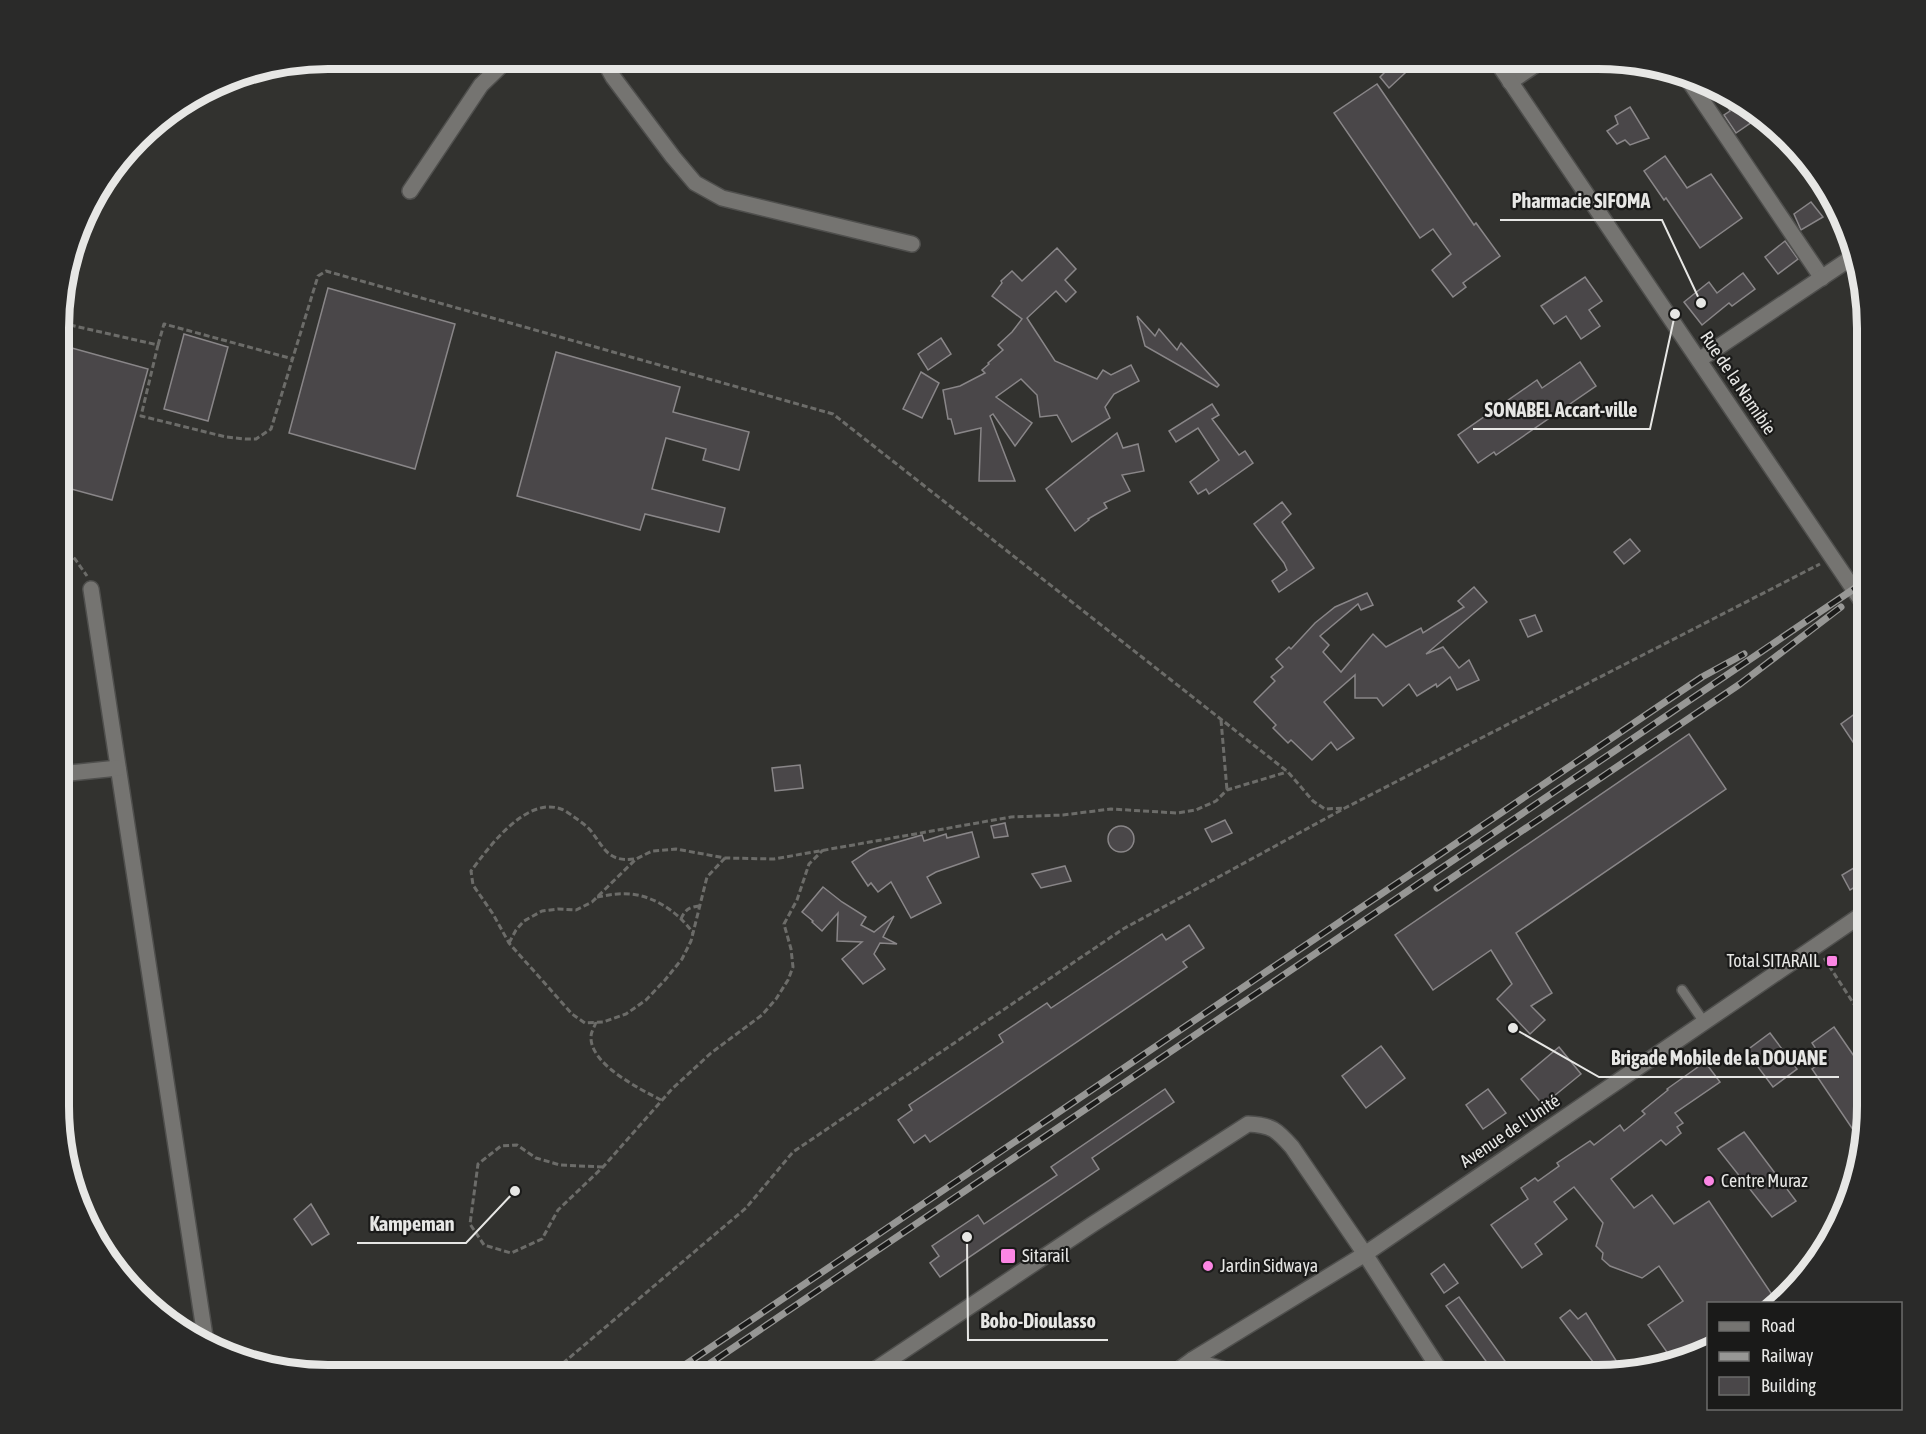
<svg xmlns="http://www.w3.org/2000/svg" width="1926" height="1434" viewBox="0 0 1926 1434" font-family="'Asap Condensed',sans-serif">
	<style>
		.building { fill: #4a4749; stroke: #898688; stroke-width: 1.5 }
		.lines { fill: none; stroke-linecap: round; stroke-linejoin: round }
		.service-casing { stroke: #4f4f4d; stroke-width: 12 }
		.minor-casing { stroke: #4f4f4d; stroke-width: 18 }
		.tertiary-casing { stroke: #4f4f4d; stroke-width: 18 }
		.secondary-casing { stroke: #4f4f4d; stroke-width: 18 }
		.path { stroke: #6c6c69; stroke-width: 3; stroke-dasharray: 6 3; stroke-linecap: butt }
		.service { stroke: #757471; stroke-width: 9 }
		.minor { stroke: #757471; stroke-width: 15 }
		.tertiary { stroke: #757471; stroke-width: 15 }
		.secondary { stroke: #757471; stroke-width: 15 }
		.rail-casing { stroke: #979795; stroke-width: 7 }
		.rail { stroke: #1a1a19; stroke-width: 4.5; stroke-dasharray: 14; stroke-linecap: butt }
		.poi-dot { fill: #fc86e4; stroke: #1a1a19; stroke-width: 2 }
		.labels { text-anchor: middle; stroke-width: 4.5; stroke-linejoin: round; paint-order: stroke }
		.street-label { font-size: 18px; fill: #e7e7e5; stroke: #1a1a19 }
		.poi-label { font-size: 18px; fill: #e7e7e5; stroke: #1a1a19; text-anchor: start }
		.rim { fill: none; stroke: #e7e7e5; stroke-width: 8 }
		.leader { fill: none; stroke: #e7e7e5; stroke-width: 2 }
		.callout-dot { fill: #e7e7e5; stroke: #1a1a19; stroke-width: 2 }
		.callout-label { font-size: 20px; text-anchor: middle; font-weight: bold; fill: #e7e7e5; stroke: #1a1a19; stroke-width: 4.5; stroke-linejoin: round; paint-order: stroke }
	</style>
	<rect width="100%" height="100%" fill="#32322f"/>
	<g class="building">
		<polygon points="1394,59 1420,59 1389,88 1380,77 1386,71 1381,66"/>
		<polygon points="1377,84 1474,225 1476,223 1500,256 1463,283 1466,287 1453,297 1432,270 1451,254 1433,229 1420,238 1334,113"/>
		<polygon points="1719,90 1737,101 1752,122 1736,133 1724,115 1730,111"/>
		<polygon points="1630,107 1649,138 1630,145 1625,140 1617,144 1607,131 1618,124 1615,116"/>
		<polygon points="1665,156 1687,188 1711,174 1742,218 1700,248 1666,198 1664,200 1644,171"/>
		<polygon points="1811,202 1823,217 1801,230 1794,214"/>
		<polygon points="1785,241 1798,259 1778,274 1765,257"/>
		<polygon points="1057,248 1076,269 1065,280 1076,292 1066,302 1056,291 1027,318 1055,361 1097,379 1103,370 1111,375 1131,365 1139,381 1114,394 1105,407 1110,418 1072,442 1057,415 1040,417 1037,395 1021,379 996,397 1032,423 1015,446 993,414 990,416 1015,481 979,481 981,428 955,434 951,419 948,419 943,390 960,386 985,373 982,370 989,364 988,363 1003,350 998,345 1012,332 1022,319 992,296 1002,283 1001,281 1012,271 1022,281"/>
		<polygon points="1743,273 1755,289 1732,306 1729,303 1702,325 1684,302 1709,282 1717,293"/>
		<polygon points="1585,277 1602,301 1589,310 1600,326 1581,339 1566,316 1554,324 1541,306"/>
		<polygon points="328,288 455,324 415,469 289,433"/>
		<polygon points="1137,316 1155,336 1159,329 1177,350 1181,343 1219,385 1217,387 1145,346"/>
		<polygon points="184,334 228,347 208,421 164,409"/>
		<polygon points="941,338 951,354 928,370 918,354"/>
		<polygon points="61,345 148,369 112,500 60,486"/>
		<polygon points="556,352 680,387 673,412 749,432 739,470 703,460 706,449 666,438 652,489 725,508 719,532 645,514 640,530 517,496"/>
		<polygon points="1580,362 1596,386 1496,455 1494,452 1478,463 1458,435 1537,380 1542,388"/>
		<polygon points="921,372 939,383 922,418 903,409"/>
		<polygon points="1212,404 1219,415 1212,419 1239,455 1245,451 1253,463 1209,494 1206,489 1198,494 1190,482 1219,460 1198,428 1176,442 1169,431"/>
		<polygon points="1117,433 1123,448 1138,444 1144,471 1122,475 1130,491 1104,503 1107,508 1088,519 1089,520 1075,531 1046,489"/>
		<polygon points="1282,502 1291,514 1282,522 1314,568 1279,592 1272,581 1287,570 1284,563 1254,524"/>
		<polygon points="1630,539 1640,551 1624,564 1614,552"/>
		<polygon points="1474,587 1487,602 1426,654 1443,647 1459,668 1469,660 1479,680 1457,690 1450,677 1437,687 1436,684 1417,696 1409,684 1383,706 1377,698 1355,698 1355,675 1324,702 1354,738 1337,750 1331,742 1312,760 1291,740 1288,743 1273,728 1276,725 1254,702 1275,681 1271,677 1283,667 1276,659 1289,647 1291,649 1315,623 1335,607 1367,593 1373,605 1361,610 1358,604 1320,636 1329,645 1323,652 1341,672 1373,634 1386,647 1421,628 1423,633 1464,607 1458,601"/>
		<polygon points="1535,615 1542,631 1528,637 1520,620"/>
		<polygon points="1867,705 1867,763 1841,724"/>
		<polygon points="1689,734 1726,789 1516,933 1552,993 1531,1006 1545,1020 1530,1034 1497,999 1512,984 1491,950 1433,990 1395,935"/>
		<polygon points="800,765 803,788 775,791 772,768"/>
		<polygon points="1225,820 1232,833 1212,842 1205,829"/>
		<polygon points="1005,823 1008,836 994,838 991,826"/>
		<circle cx="1121" cy="839" r="13"/>
		<polygon points="972,832 979,857 936,872 927,877 941,903 911,918 891,882 878,892 871,883 868,886 852,862 870,850 922,835 924,841 946,834 947,838"/>
		<polygon points="1867,860 1867,880 1850,890 1842,875"/>
		<polygon points="1065,866 1071,881 1041,888 1032,874"/>
		<polygon points="823,887 842,902 866,917 861,925 874,932 894,916 883,937 897,944 880,943 874,954 885,969 863,984 842,959 862,942 837,941 838,913 822,931 812,922 813,921 802,912"/>
		<polygon points="1189,925 1204,948 1183,962 1187,967 930,1142 925,1135 914,1143 898,1120 912,1110 909,1105 1003,1042 999,1035 1047,1003 1051,1008 1162,934 1166,940"/>
		<polygon points="1834,1027 1867,1075 1867,1124 1862,1143 1812,1069 1824,1061 1812,1043"/>
		<polygon points="1770,1033 1797,1069 1773,1087 1746,1051"/>
		<polygon points="1381,1046 1405,1078 1366,1108 1342,1076"/>
		<polygon points="1559,1047 1581,1074 1543,1105 1521,1079"/>
		<polygon points="1705,1062 1720,1082 1675,1113 1683,1123 1677,1127 1681,1133 1666,1145 1661,1140 1611,1179 1634,1208 1652,1195 1674,1224 1709,1201 1773,1296 1763,1304 1708,1304 1708,1350 1671,1358 1648,1325 1683,1301 1659,1266 1642,1278 1610,1266 1602,1259 1603,1253 1596,1246 1603,1223 1574,1187 1554,1202 1567,1219 1535,1244 1542,1254 1522,1268 1491,1225 1528,1199 1521,1188 1535,1178 1538,1181 1559,1166 1557,1163 1590,1141 1594,1145 1620,1125 1624,1131 1645,1114 1642,1111 1668,1090 1667,1089"/>
		<polygon points="1165,1089 1174,1102 1092,1158 1099,1169 940,1277 930,1263 939,1256 932,1246 978,1215 984,1224 1057,1175 1051,1167"/>
		<polygon points="1488,1089 1506,1113 1483,1129 1466,1105"/>
		<polygon points="1744,1132 1796,1201 1772,1217 1718,1149"/>
		<polygon points="311,1204 329,1234 312,1245 294,1219"/>
		<polygon points="1444,1264 1458,1283 1444,1293 1431,1274"/>
		<polygon points="1459,1297 1515,1375 1496,1375 1446,1306"/>
		<polygon points="1570,1310 1578,1319 1586,1313 1622,1370 1602,1374 1560,1318"/>
	</g>
	<g class="lines">
		<g class="service-casing">
			<polyline id="service" points="1682,990 1704,1022"/>
		</g>
		<g class="minor-casing">
			<g id="minor">
				<polyline points="603,59 613,77 673,157 695,183 722,198 912,244"/>
				<polyline points="1685,75 1822,278"/>
				<polyline points="1510,82 1544,59"/>
				<polyline points="410,191 481,85 508,59"/>
				<polyline points="1699,360 1851,258"/>
				<polyline points="91,589 206,1343"/>
				<polyline points="60,774 118,768"/>
				<path d="M 867,1375 L 1093,1224 L 1248,1124 C 1272,1125 1277,1130 1292,1147 L 1365,1254 L 1443,1375"/>
			</g>
		</g>
		<g class="tertiary-casing">
			<polyline id="tertiary" points="1495,59 1867,609"/>
		</g>
		<g class="secondary-casing">
			<g id="secondary">
				<polyline points="1192,1360 1242,1375"/>
				<polyline points="1171,1375 1192,1360 1365,1254 1867,911"/>
			</g>
		</g>
		<g class="path">
			<polyline points="61,323 158,345 141,416 226,437 245,439 256,439 271,429 318,276 326,271 833,414 1288,772 1313,801 1325,809 1345,808"/>
			<polyline points="158,345 164,324 293,359"/>
			<polyline points="60,546 75,559 87,576"/>
			<polyline points="1221,720 1227,790"/>
			<path d="M 634,859 C 608,862 605,849 591,831 C 587,826 582,823 577,819 C 572,816 567,811 561,809 C 526,796 489,847 471,871 L 473,885 L 493,914 L 509,943 L 572,1014 L 585,1023 L 603,1022 L 626,1014 L 646,1000 L 665,980 L 682,959 L 691,941 L 707,877 L 725,858"/>
			<path d="M 597,897 C 608,895 619,893 630,894 C 655,896 679,913 693,933"/>
			<path d="M 681,919 C 685,909 690,907 700,906"/>
			<polyline points="509,943 516,930 524,921 542,911 558,909 576,910 592,902 636,859 652,851 676,849 725,858 774,859 1011,817 1063,815 1111,809 1177,813 1196,810 1216,801 1227,790 1287,772"/>
			<polyline points="1824,958 1867,1024"/>
			<path d="M 596,1022 C 595,1026 591,1032 591,1036 C 589,1064 640,1089 661,1100"/>
			<polyline points="603,1167 560,1165 536,1158 517,1145 501,1146 478,1164 470,1224 484,1245 511,1253 542,1239 558,1210 603,1167 672,1089 711,1053 762,1015 776,999 788,980 793,967 791,949 784,924 797,900 809,864 823,850"/>
			<polyline points="549,1375 746,1208 793,1152 1123,929 1345,808 1820,564"/>
		</g>
		<use href="#service" class="service"/>
		<use href="#minor" class="minor"/>
		<use href="#tertiary" class="tertiary"/>
		<use href="#secondary" class="secondary"/>
		<g class="rail-casing">
			<g id="rail">
				<polyline points="1437,888 1740,684 1841,607"/>
				<polyline points="670,1375 1702,677 1744,654"/>
				<polyline points="693,1375 1867,580"/>
			</g>
		</g>
		<use href="#rail" class="rail"/>
	</g>
	<g class="poi-dot">
		<rect x="1826" y="955" width="12" height="12" rx="3"/>
		<circle cx="1709" cy="1181" r="6"/>
		<rect x="1000" y="1248" width="16" height="16" rx="3"/>
		<circle cx="1208" cy="1266" r="6"/>
	</g>
	<g class="labels">
		<g class="street-label">
			<text transform="translate(1738 383) rotate(56)" y="6">Rue de la Namibie</text>
			<text transform="translate(1510 1131) rotate(-34)" y="6">Avenue de l'Unité</text>
		</g>
		<g class="poi-label">
			<text x="1820" y="967" text-anchor="end">Total SITARAIL</text>
			<text x="1721" y="1187">Centre Muraz</text>
			<text x="1022" y="1262">Sitarail</text>
			<text x="1220" y="1272">Jardin Sidwaya</text>
		</g>
	</g>
	<path d="M0 0H1926V1434H0ZM328 69H1598A259 259 0 0 1 1857 328V1106A259 259 0 0 1 1598 1365H328A259 259 0 0 1 69 1106V328A259 259 0 0 1 328 69Z" fill="#2a2a29" fill-rule="evenodd"/>
	<path class="rim" d="M328 69H1598A259 259 0 0 1 1857 328V1106A259 259 0 0 1 1598 1365H328A259 259 0 0 1 69 1106V328A259 259 0 0 1 328 69Z"/>
	<path class="leader" d="M1701 303L1662 220H1500M1675 314L1650 429H1473M1513 1028L1599 1077H1839M515 1191L466 1243H357M967 1237L968 1340H1108"/>
	<g class="callout-dot">
		<circle cx="1701" cy="303" r="6"/>
		<circle cx="1675" cy="314" r="6"/>
		<circle cx="1513" cy="1028" r="6"/>
		<circle cx="515" cy="1191" r="6"/>
		<circle cx="967" cy="1237" r="6"/>
	</g>
	<g class="callout-label">
		<text x="1581" y="208">Pharmacie SIFOMA</text>
		<text x="1561" y="417">SONABEL Accart-ville</text>
		<text x="1719" y="1065">Brigade Mobile de la DOUANE</text>
		<text x="412" y="1231">Kampeman</text>
		<text x="1038" y="1328">Bobo-Dioulasso</text>
	</g>
	<rect x="1707" y="1302" width="195" height="108" fill="#1a1a19" stroke="#6c6c6b" stroke-width="1.5"/>
	<rect x="1719" y="1322" width="30" height="9" fill="#757471" stroke="#6c6c6b" stroke-width="1.5"/>
	<text x="1761" y="1332" font-size="18" fill="#e7e7e5">Road</text>
	<rect x="1719" y="1352" width="30" height="9" fill="#979795" stroke="#6c6c6b" stroke-width="1.5"/>
	<text x="1761" y="1362" font-size="18" fill="#e7e7e5">Railway</text>
	<rect x="1719" y="1377" width="30" height="18" fill="#4a4749" stroke="#6c6c6b" stroke-width="1.5"/>
	<text x="1761" y="1392" font-size="18" fill="#e7e7e5">Building</text>
</svg>
